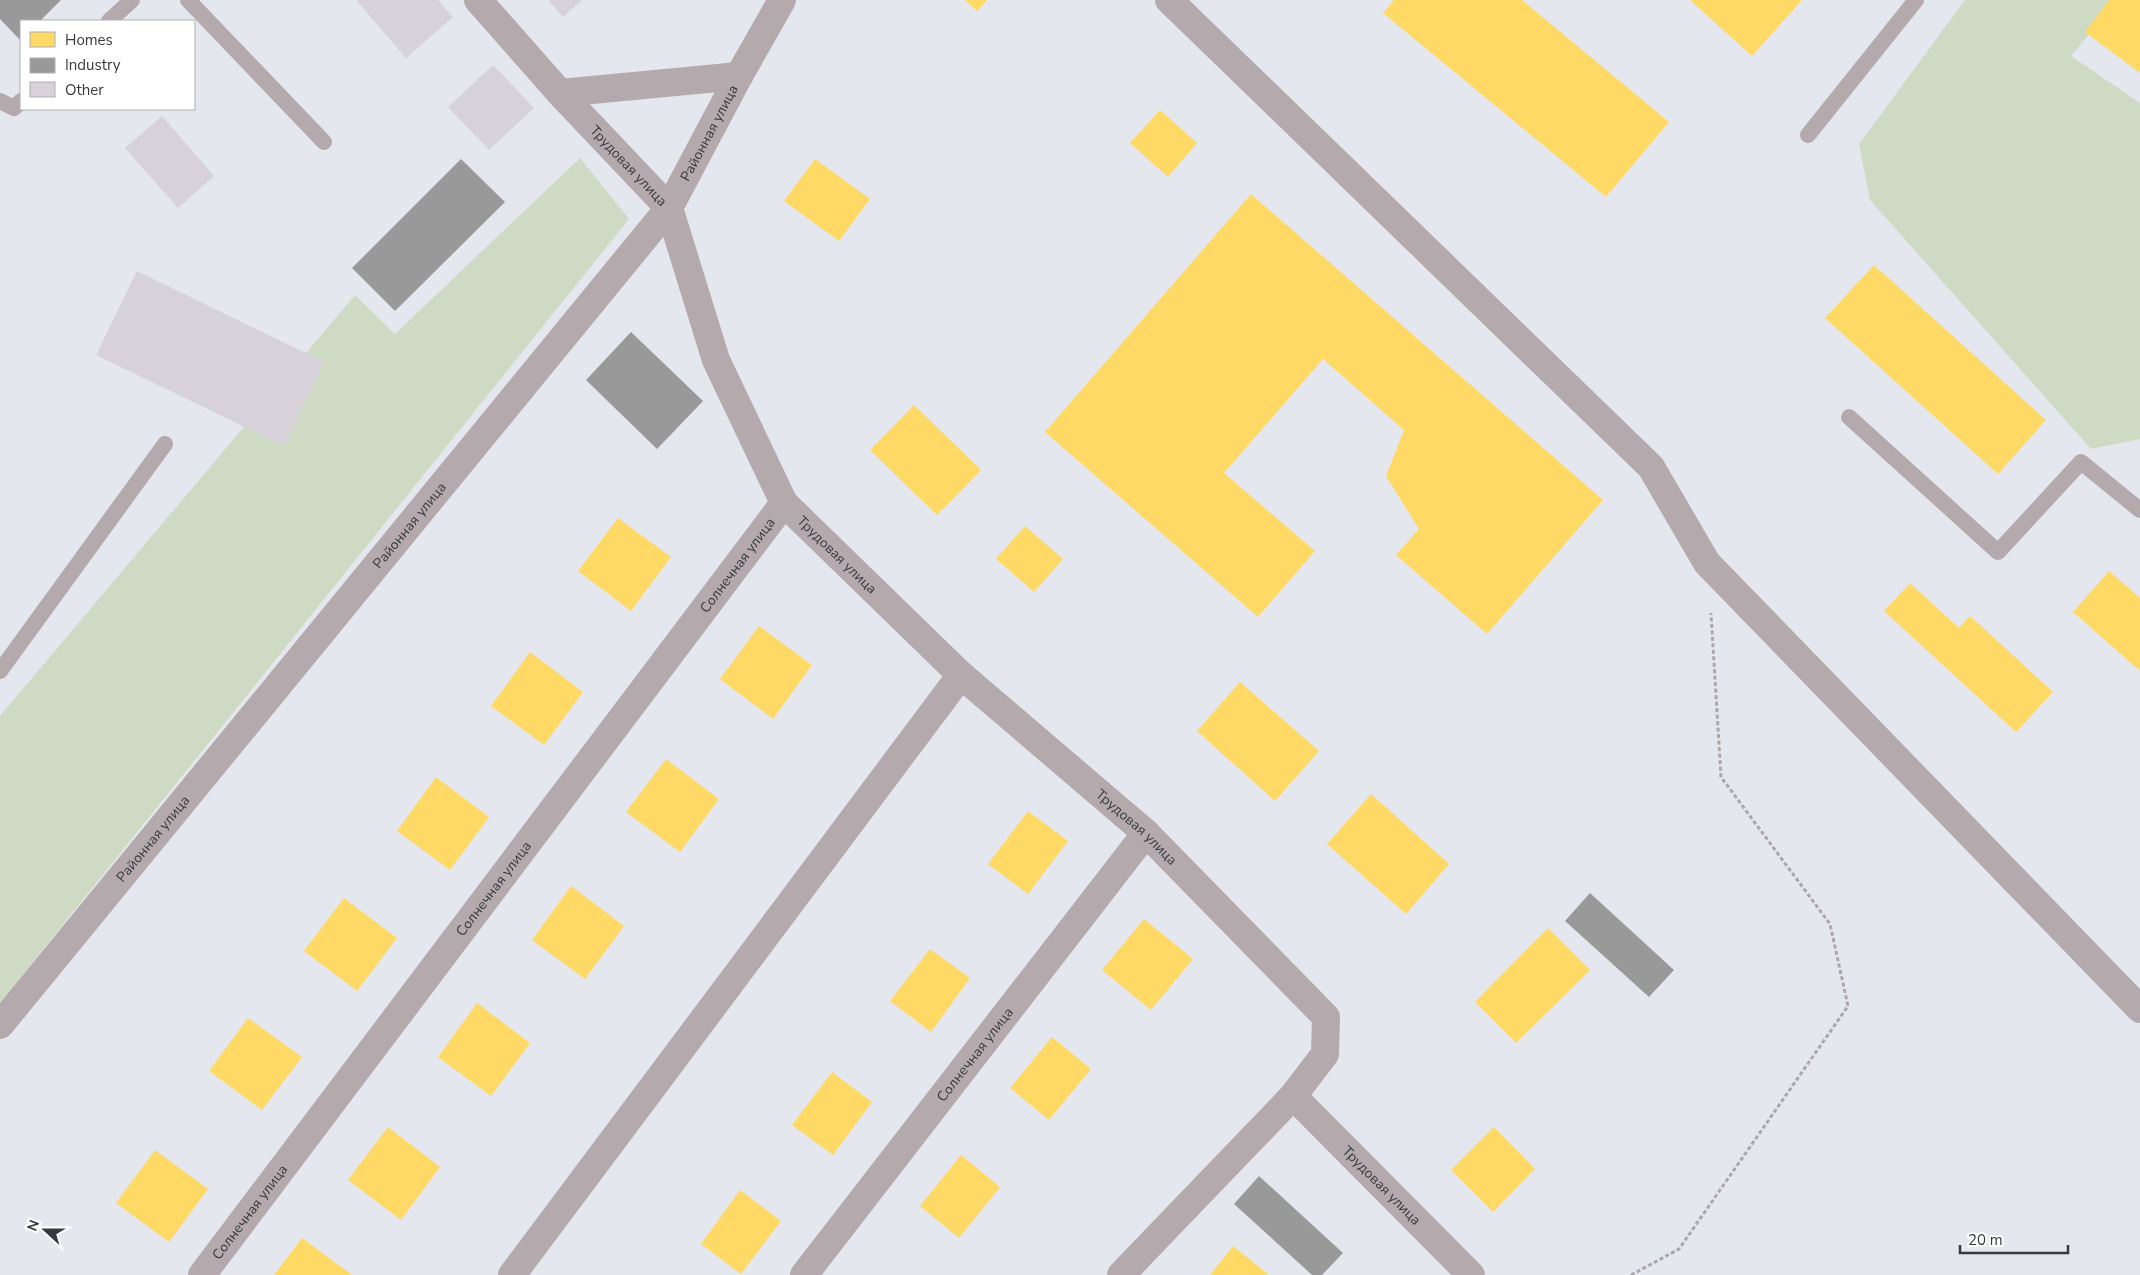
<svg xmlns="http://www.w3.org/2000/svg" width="2140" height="1275" viewBox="0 0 2140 1275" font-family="'Nunito Sans',sans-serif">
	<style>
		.green { fill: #cfdac4 }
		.homes { fill: #ffd966 }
		.industry { fill: #999 }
		.building { fill: #d7d1d9 }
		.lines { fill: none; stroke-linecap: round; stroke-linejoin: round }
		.path { stroke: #ada6a9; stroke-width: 3; stroke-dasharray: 4 2.5; stroke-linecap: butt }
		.lane { stroke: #b4aaad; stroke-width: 16 }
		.street { stroke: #b4aaad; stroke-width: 28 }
		.labels { text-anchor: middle; stroke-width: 5; stroke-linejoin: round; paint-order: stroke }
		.street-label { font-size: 14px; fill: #37393d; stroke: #fff }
	</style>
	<rect width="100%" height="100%" fill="#e4e8ee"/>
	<g class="green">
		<polygon points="1965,0 2118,0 2071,56 2140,103 2140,439 2091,449 1870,200 1859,144"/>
		<polygon points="580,158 629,219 0,1003 0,716 355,295 395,334"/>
	</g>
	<g class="homes">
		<polygon points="965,0 987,0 977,11"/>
		<polygon points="1394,0 1522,0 1669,122 1606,197 1383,13"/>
		<polygon points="1690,0 1802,0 1752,56"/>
		<polygon points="2109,0 2140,0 2140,73 2085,32"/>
		<polygon points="1160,110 1197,143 1168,177 1130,143"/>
		<polygon points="815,159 870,199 839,241 784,201"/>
		<polygon points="1251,194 1603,500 1487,634 1396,555 1419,529 1386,476 1404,430 1323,359 1224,473 1315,551 1258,617 1045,432"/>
		<polygon points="1874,265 2046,420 1998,474 1825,318"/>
		<polygon points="914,405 981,470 937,515 870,450"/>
		<polygon points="618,518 671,557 631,611 578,571"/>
		<polygon points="1025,526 1063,559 1034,592 996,559"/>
		<polygon points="2109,571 2140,598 2140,671 2073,612"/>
		<polygon points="1910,583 1959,628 1970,616 2053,692 2016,732 1884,611"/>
		<polygon points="759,626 812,665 773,719 720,679"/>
		<polygon points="530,652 583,692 544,745 491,706"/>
		<polygon points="1240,682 1319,751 1275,801 1197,731"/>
		<polygon points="666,759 719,799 680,852 626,812"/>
		<polygon points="436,777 489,817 450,870 397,831"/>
		<polygon points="1371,794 1449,864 1406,914 1327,844"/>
		<polygon points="1028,811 1068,841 1028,894 988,864"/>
		<polygon points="571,886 624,926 585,979 532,940"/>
		<polygon points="344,898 397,938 357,991 304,951"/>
		<polygon points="1144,919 1193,959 1151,1010 1102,970"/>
		<polygon points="1548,928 1590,970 1516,1043 1475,1002"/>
		<polygon points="930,949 970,978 931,1032 890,1001"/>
		<polygon points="477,1003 530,1043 491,1096 438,1057"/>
		<polygon points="248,1018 302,1057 262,1110 209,1071"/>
		<polygon points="1052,1037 1091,1069 1049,1120 1010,1088"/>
		<polygon points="832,1072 872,1102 833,1155 792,1125"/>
		<polygon points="388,1127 440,1167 401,1220 348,1180"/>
		<polygon points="1494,1127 1535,1169 1493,1212 1451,1170"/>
		<polygon points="155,1150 208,1189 169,1242 116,1203"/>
		<polygon points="961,1155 1000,1187 959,1238 920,1206"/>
		<polygon points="740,1190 781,1221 741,1274 701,1244"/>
		<polygon points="302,1238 352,1275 274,1275"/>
		<polygon points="1233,1246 1269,1275 1210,1275"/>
	</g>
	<g class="industry">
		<polygon points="0,0 61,0 40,21 21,21 21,41 0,19"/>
		<polygon points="461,159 505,202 395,311 352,268"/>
		<polygon points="631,332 703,401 657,449 586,380"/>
		<polygon points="1590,893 1674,970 1649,997 1565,921"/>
		<polygon points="1259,1176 1343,1253 1322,1275 1312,1275 1234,1204"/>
	</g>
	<g class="building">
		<polygon points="356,0 438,0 453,17 406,58"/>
		<polygon points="548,0 582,0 563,17"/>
		<polygon points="493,65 534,108 489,150 448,107"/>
		<polygon points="162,116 214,176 178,208 125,148"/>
		<polygon points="137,271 324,362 284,446 96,355"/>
	</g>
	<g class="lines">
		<polyline class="path" points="1631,1275 1679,1249 1848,1006 1830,924 1721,777 1711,613"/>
		<g class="lane">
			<polyline points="188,0 324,142"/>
			<polyline points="109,21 132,0"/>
			<polyline points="0,101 14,108 21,101"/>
			<polyline points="1808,135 1916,0"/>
			<polyline points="1849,417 1998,552 2081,462 2140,510"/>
			<polyline points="0,671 165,444"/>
		</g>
		<g class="street">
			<path id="s1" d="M 478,0 L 560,93 L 669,208 L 716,360 L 784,503 L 961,675 L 1146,833 L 1326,1017 L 1325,1054 L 1293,1096 L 1121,1275"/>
			<polyline points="1169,0 1651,467 1707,563 2140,1009"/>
			<polyline points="560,93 739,76"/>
			<path id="s2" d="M 0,1025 L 669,208 L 739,76 L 782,0"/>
			<path id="s3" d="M 1293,1096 L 1471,1275"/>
			<path id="s4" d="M 202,1275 L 784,503"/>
			<polyline points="512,1275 961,675"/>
			<path id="s5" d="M 804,1275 L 1146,833"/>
		</g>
	</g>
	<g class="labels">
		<g class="street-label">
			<text dy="5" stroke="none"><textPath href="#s2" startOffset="1141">Районная улица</textPath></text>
			<text dy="5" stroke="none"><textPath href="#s1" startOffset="224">Трудовая улица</textPath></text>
			<text dy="5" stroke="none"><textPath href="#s2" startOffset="646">Районная улица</textPath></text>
			<text dy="5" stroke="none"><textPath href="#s1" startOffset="674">Трудовая улица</textPath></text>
			<text dy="5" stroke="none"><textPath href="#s4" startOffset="889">Солнечная улица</textPath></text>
			<text dy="5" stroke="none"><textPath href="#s1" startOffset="1079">Трудовая улица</textPath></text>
			<text dy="5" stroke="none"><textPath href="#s2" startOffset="241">Районная улица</textPath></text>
			<text dy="5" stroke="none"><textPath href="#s4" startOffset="484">Солнечная улица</textPath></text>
			<text dy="5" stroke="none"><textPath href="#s5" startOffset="279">Солнечная улица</textPath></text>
			<text dy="5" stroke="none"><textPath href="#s3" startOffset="126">Трудовая улица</textPath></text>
			<text dy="5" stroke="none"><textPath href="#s4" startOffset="79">Солнечная улица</textPath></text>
		</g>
	</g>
	<rect x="20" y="20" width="175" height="90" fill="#ffffff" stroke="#afb0b1"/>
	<rect x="30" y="32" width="25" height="15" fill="#ffd966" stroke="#afb0b1"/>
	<text x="65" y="45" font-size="15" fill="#37393d">Homes</text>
	<rect x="30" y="58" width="25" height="15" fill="#999999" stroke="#afb0b1"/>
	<text x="65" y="70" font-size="15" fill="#37393d">Industry</text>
	<rect x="30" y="82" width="25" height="15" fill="#d7d1d9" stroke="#afb0b1"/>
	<text x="65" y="95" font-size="15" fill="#37393d">Other</text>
	<g transform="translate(45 1230) rotate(291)" stroke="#ffffff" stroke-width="4" paint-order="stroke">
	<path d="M0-4L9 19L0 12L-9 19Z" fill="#37393d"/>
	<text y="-8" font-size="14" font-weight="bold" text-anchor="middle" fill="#37393d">N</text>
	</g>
	<path d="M1960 1245v8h108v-8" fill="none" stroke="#37393d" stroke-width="2.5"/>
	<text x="1968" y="1245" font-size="15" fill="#37393d" stroke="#ffffff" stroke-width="4" paint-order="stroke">20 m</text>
</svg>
